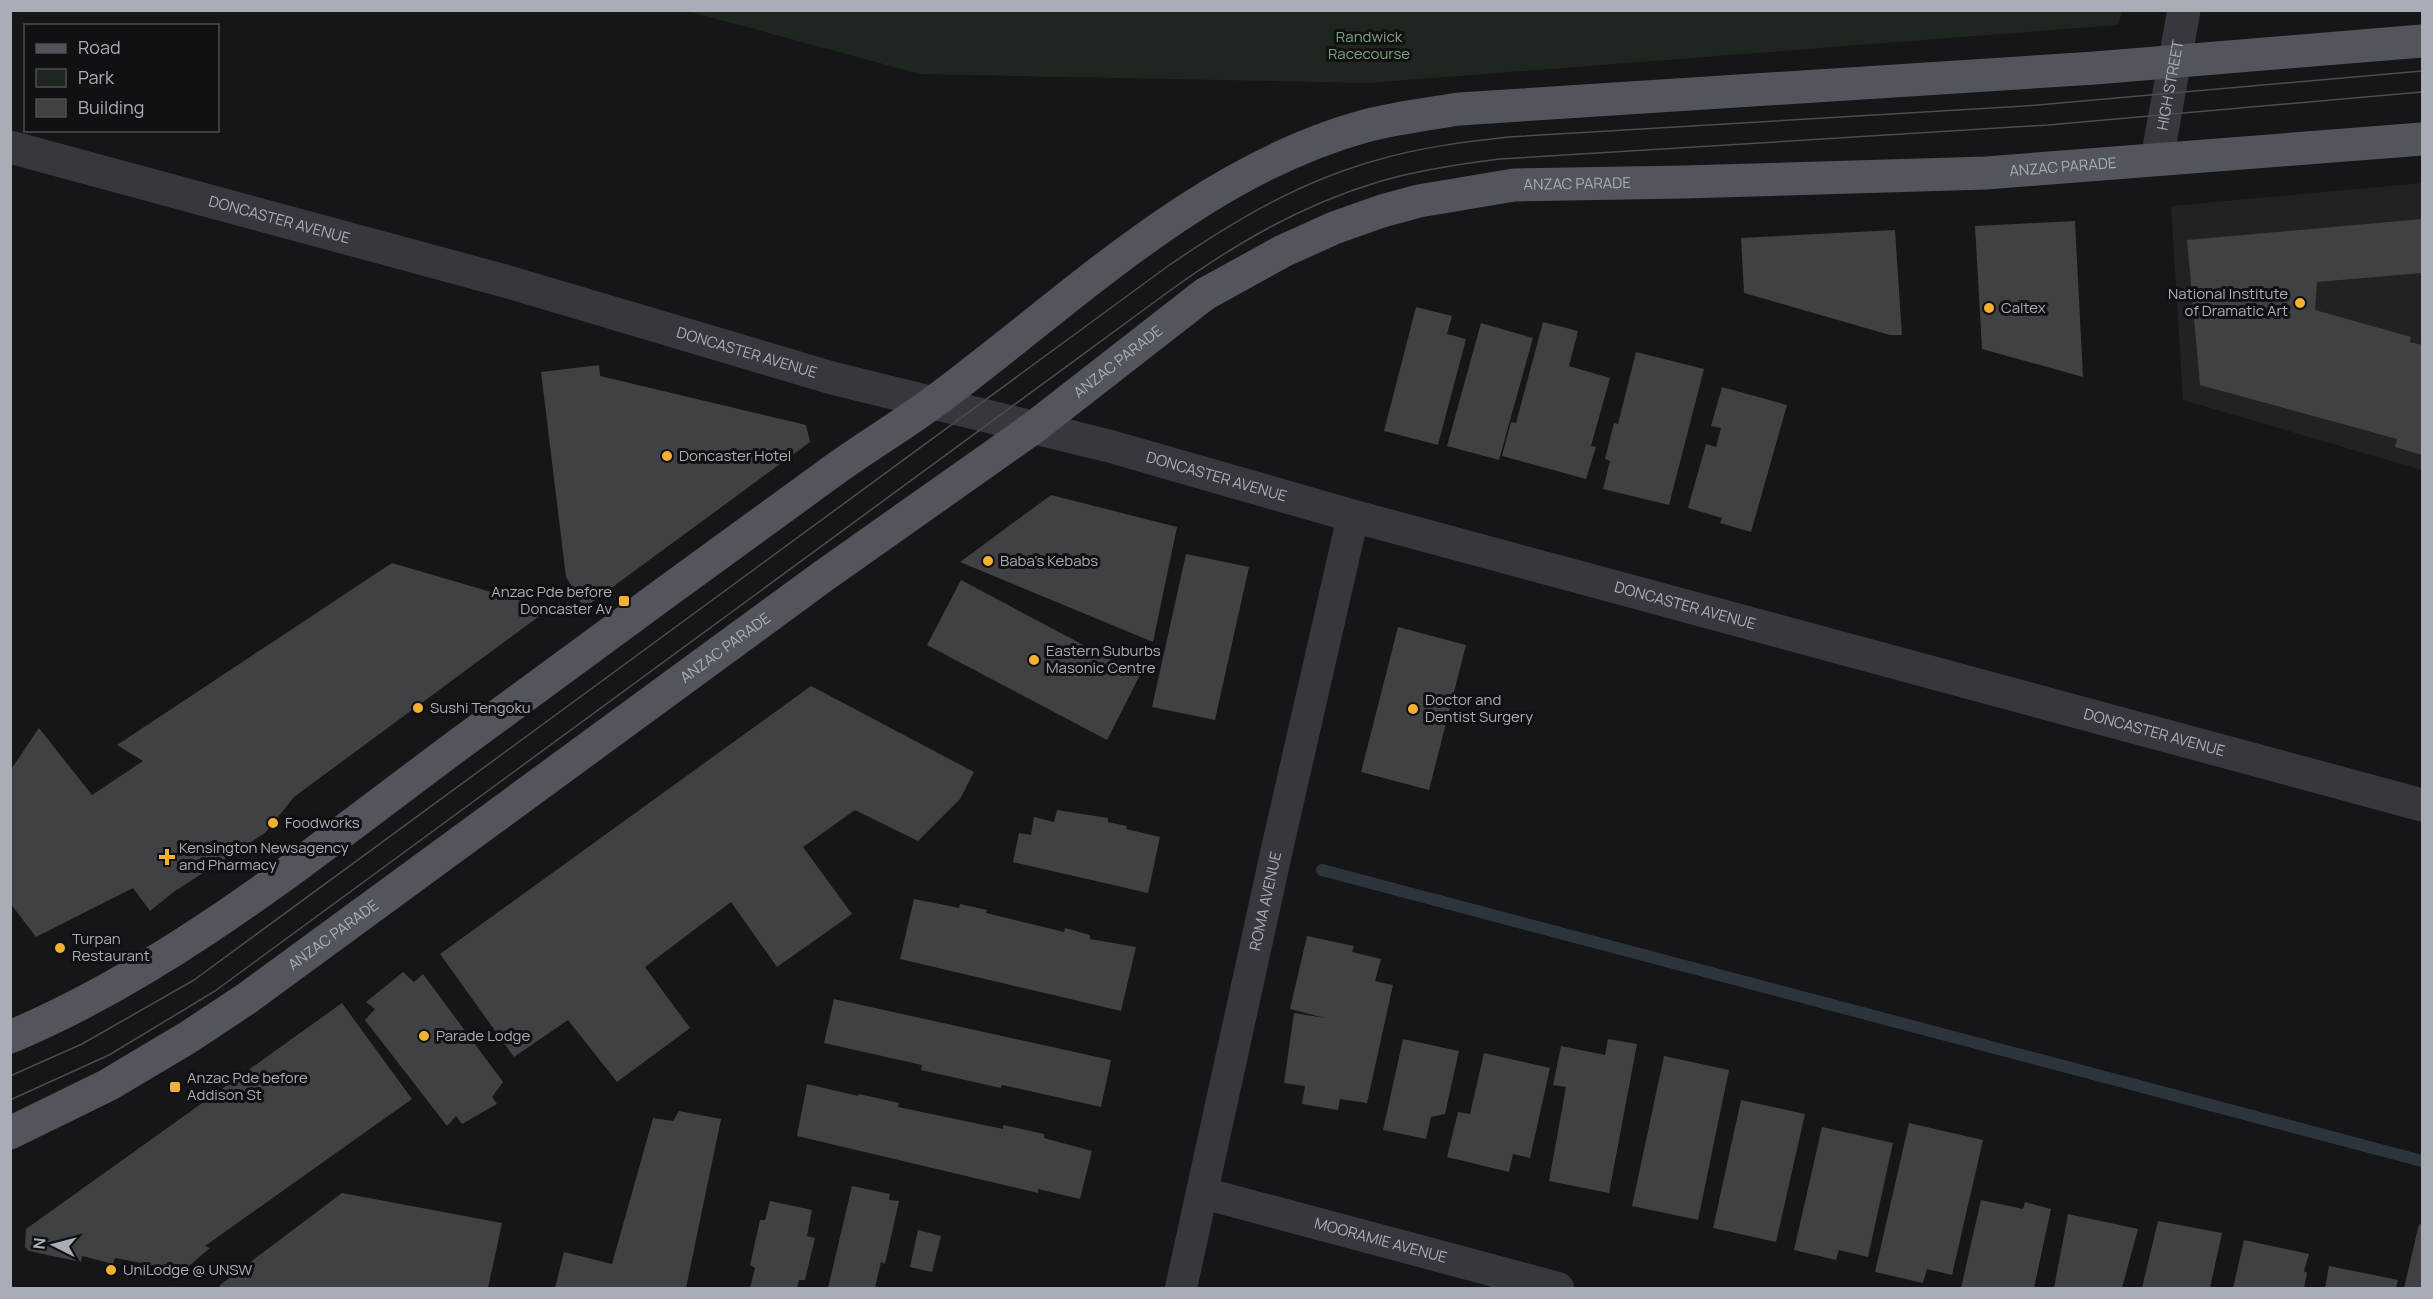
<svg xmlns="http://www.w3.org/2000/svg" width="2433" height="1299" viewBox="0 0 2433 1299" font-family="Manrope,sans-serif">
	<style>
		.built { fill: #222225 }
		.green { fill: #1e261f }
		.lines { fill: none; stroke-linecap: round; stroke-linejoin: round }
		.stream { stroke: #2c353c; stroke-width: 12 }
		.building { fill: #404145 }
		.minor { stroke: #37383d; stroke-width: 32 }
		.tertiary { stroke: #37383d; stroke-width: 33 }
		.primary { stroke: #53555c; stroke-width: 33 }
		.tram { stroke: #4a4c52; stroke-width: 1.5 }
		.poi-dot { fill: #f2b134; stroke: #111113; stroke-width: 2 }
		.labels { text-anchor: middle; stroke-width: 6; stroke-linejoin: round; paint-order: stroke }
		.park-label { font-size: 15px; fill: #7fa381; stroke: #111113 }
		.street-label { font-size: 15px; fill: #a8adb8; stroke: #111113 }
		.poi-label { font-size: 15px; fill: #a8adb8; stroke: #111113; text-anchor: start }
	</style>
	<rect width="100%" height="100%" fill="#161618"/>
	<polygon class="built" points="2422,183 2422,470 2183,400 2171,206"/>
	<polygon class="green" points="687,11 2122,11 2118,25 1368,83 920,74"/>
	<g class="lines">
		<polyline class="stream" points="1322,870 2422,1161"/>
	</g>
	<g class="building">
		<polygon points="2422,219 2422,273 2317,282 2315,310 2411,337 2410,342 2422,345 2422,455 2395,447 2397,439 2200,385 2187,240"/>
		<polygon points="2075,221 2083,377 1982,349 1975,226"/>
		<polygon points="1895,230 1902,335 1890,335 1744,293 1741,238"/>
		<polygon points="1416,307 1452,316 1447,334 1466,339 1438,445 1384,431"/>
		<polygon points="1543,322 1578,331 1569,366 1610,378 1591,446 1596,447 1586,479 1502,456 1511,422 1516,423"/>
		<polygon points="1481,323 1533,338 1499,460 1447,446"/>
		<polygon points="1636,352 1704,369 1669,505 1603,489 1610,461 1605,459 1614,423 1618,424"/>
		<polygon points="599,365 600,376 806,425 810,442 584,608 566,577 541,372"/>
		<polygon points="1722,387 1787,405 1751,532 1720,523 1722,518 1688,508 1706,444 1716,447 1721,428 1711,426"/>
		<polygon points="1051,495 1177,527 1153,642 960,562"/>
		<polygon points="1186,554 1249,567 1215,720 1152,707"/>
		<polygon points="392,563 549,609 294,797 265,833 175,891 150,911 133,888 36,937 10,903 10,771 39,728 92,795 143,761 117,745"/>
		<polygon points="961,580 1140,675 1107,740 927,645"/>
		<polygon points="1398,627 1466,645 1429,790 1361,772"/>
		<polygon points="811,686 974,772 960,799 918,841 855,810 803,847 852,914 777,967 731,902 645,967 690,1028 617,1082 568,1020 514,1057 440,954"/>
		<polygon points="1057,810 1108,818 1108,822 1127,826 1126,829 1160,837 1148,893 1013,862 1019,833 1031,835 1034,817 1054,822"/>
		<polygon points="914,899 959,908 960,904 987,910 986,913 1064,932 1065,928 1090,935 1090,939 1136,947 1121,1011 900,959"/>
		<polygon points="1307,936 1354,946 1352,952 1381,959 1375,981 1393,985 1367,1103 1340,1099 1338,1110 1302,1104 1305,1086 1284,1083 1294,1013 1325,1018 1290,1009"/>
		<polygon points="403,972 414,982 423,974 503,1082 492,1097 497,1104 462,1124 456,1116 447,1126 365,1020 375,1009 366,1002"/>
		<polygon points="834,999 1111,1060 1101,1107 1002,1085 1001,1088 921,1070 922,1065 824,1043"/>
		<polygon points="342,1003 412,1099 205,1246 210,1248 183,1271 115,1258 113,1264 82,1256 81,1262 29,1251 25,1247 26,1229"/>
		<polygon points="1403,1039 1459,1051 1445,1114 1431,1117 1426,1139 1383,1130"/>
		<polygon points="1608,1039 1637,1044 1609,1193 1549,1181 1566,1087 1553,1085 1561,1046 1605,1055"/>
		<polygon points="1484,1053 1550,1068 1530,1158 1513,1154 1509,1172 1447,1157 1458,1112 1470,1114"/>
		<polygon points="1664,1056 1729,1070 1698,1220 1632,1206"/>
		<polygon points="807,1084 858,1096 859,1094 899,1103 898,1107 1003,1129 1003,1125 1044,1134 1044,1138 1092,1151 1080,1199 1038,1189 1038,1193 797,1136"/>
		<polygon points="1741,1100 1805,1114 1776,1242 1713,1228"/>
		<polygon points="679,1111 721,1119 686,1288 555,1288 564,1252 612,1264 653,1118 673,1121"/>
		<polygon points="1909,1123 1983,1140 1952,1275 1927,1269 1923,1283 1875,1272"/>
		<polygon points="1822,1127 1893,1143 1868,1257 1839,1250 1836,1260 1794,1250"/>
		<polygon points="852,1186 890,1194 889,1200 899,1201 885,1264 881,1262 875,1288 828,1288"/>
		<polygon points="342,1193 502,1223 488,1288 220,1288 220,1285"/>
		<polygon points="1981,1200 2023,1209 2025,1202 2051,1209 2034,1288 1961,1288"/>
		<polygon points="770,1201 812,1210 807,1236 815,1238 805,1280 799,1280 797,1288 750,1288 755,1268 750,1265 760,1220 765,1220"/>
		<polygon points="2068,1214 2138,1229 2122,1288 2054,1288"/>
		<polygon points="2158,1221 2222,1233 2210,1288 2142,1288"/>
		<polygon points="2419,1224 2422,1225 2422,1288 2404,1288"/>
		<polygon points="918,1230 941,1236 932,1272 910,1267"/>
		<polygon points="2244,1240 2309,1254 2304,1271 2307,1273 2304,1288 2233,1288"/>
		<polygon points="2329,1266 2398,1280 2396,1288 2325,1288"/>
	</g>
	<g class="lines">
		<g class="minor">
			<path id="s1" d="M 1203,1193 L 1558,1288"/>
			<path id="s2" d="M 1181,1288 L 1277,849 L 1353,516"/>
		</g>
		<g class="tertiary">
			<path id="s3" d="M 10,147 L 505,281 L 832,378 L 1109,446 L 1353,516 L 2422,805"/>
			<path id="s4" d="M 2157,159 L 2184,10"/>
		</g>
		<g class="primary">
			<path d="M 10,1037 C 173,969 320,847 462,742 C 583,653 705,563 827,475 C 862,449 900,427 935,401 C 1069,302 1200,171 1365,126 C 1396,118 1428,114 1459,109 L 2095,68 L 2422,41"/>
			<path id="s5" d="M 10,1133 L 108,1085 L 187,1038 L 246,999 L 822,577 L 1033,428 L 1205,294 L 1283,251 L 1334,228 L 1382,211 L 1419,201 L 1514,185 L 1684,182 L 1986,173 L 2422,139"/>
		</g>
		<g class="tram">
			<path d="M 10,1076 L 82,1044 L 194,980 L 1168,266 C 1235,220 1302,180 1381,159 C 1422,147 1465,142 1508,137 L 2025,106 L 2422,71"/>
			<path d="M 10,1100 L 109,1055 L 215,991 L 1168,292 C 1233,245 1301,205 1378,182 C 1418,170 1459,164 1500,159 L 2048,125 L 2422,92"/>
		</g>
	</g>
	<g class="poi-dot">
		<circle cx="2300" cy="303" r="6"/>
		<circle cx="1989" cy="308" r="6"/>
		<circle cx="667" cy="456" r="6"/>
		<circle cx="988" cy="561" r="6"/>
		<rect x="618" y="595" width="12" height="12" rx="3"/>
		<circle cx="1034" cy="660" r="6"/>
		<circle cx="418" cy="708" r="6"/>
		<circle cx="1413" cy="709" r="6"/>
		<circle cx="273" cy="823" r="6"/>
		<path d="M164 848h6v6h6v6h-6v6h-6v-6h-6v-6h6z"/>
		<circle cx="60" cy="948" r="6"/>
		<circle cx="424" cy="1036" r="6"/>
		<rect x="169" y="1081" width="12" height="12" rx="3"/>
		<circle cx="111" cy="1270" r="6"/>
	</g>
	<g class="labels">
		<g class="park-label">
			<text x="1369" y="42">Randwick<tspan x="1369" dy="17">Racecourse</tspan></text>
		</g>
		<g class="street-label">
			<text dy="5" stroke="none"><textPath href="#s4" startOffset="75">HIGH STREET</textPath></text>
			<text dy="5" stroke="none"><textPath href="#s5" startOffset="2342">ANZAC PARADE</textPath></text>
			<text dy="5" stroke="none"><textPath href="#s5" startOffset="1856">ANZAC PARADE</textPath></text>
			<text dy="5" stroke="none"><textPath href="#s3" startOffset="279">DONCASTER AVENUE</textPath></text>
			<text dy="5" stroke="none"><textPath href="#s3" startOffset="765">DONCASTER AVENUE</textPath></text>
			<text dy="5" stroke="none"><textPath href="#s5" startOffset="1352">ANZAC PARADE</textPath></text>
			<text dy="5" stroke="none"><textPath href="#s3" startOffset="1251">DONCASTER AVENUE</textPath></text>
			<text dy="5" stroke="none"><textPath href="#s3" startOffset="1737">DONCASTER AVENUE</textPath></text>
			<text dy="5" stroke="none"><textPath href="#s5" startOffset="866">ANZAC PARADE</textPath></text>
			<text dy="5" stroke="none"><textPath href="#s3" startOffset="2223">DONCASTER AVENUE</textPath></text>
			<text dy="5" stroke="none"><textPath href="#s2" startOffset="396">ROMA AVENUE</textPath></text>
			<text dy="5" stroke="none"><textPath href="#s5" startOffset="380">ANZAC PARADE</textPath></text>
			<text dy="5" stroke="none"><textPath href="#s1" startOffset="184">MOORAMIE AVENUE</textPath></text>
		</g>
		<g class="poi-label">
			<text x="2288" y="299" text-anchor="end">National Institute<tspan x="2288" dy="17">of Dramatic Art</tspan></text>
			<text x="2001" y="313">Caltex</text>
			<text x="679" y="461">Doncaster Hotel</text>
			<text x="1000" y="566">Baba's Kebabs</text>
			<text x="612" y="597" text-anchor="end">Anzac Pde before<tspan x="612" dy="17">Doncaster Av</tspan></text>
			<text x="1046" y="656">Eastern Suburbs<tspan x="1046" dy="17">Masonic Centre</tspan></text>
			<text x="1425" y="705">Doctor and<tspan x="1425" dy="17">Dentist Surgery</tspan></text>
			<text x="430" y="713">Sushi Tengoku</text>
			<text x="285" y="828">Foodworks</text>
			<text x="179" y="853">Kensington Newsagency<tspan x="179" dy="17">and Pharmacy</tspan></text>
			<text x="72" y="944">Turpan<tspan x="72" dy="17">Restaurant</tspan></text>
			<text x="436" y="1041">Parade Lodge</text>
			<text x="187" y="1083">Anzac Pde before<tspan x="187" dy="17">Addison St</tspan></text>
			<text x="123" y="1275">UniLodge @ UNSW</text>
		</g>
	</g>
	<rect width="2433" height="1299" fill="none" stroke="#a8adb8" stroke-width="24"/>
	<rect x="24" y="24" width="195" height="108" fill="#111113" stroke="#4d4f55" stroke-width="1.5"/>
	<rect x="36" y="44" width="30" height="9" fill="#53555c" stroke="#4d4f55" stroke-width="1.5"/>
	<text x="78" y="54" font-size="18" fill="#a8adb8">Road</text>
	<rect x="36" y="69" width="30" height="18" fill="#1e261f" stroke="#4d4f55" stroke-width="1.5"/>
	<text x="78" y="84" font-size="18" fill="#a8adb8">Park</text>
	<rect x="36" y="99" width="30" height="18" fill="#404145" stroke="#4d4f55" stroke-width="1.5"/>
	<text x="78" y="114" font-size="18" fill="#a8adb8">Building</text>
	<g transform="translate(54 1245) rotate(276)" stroke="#111113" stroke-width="4.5" paint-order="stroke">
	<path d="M0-4.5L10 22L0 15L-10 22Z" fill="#a8adb8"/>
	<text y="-9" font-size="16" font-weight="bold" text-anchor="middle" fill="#a8adb8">N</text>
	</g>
</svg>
